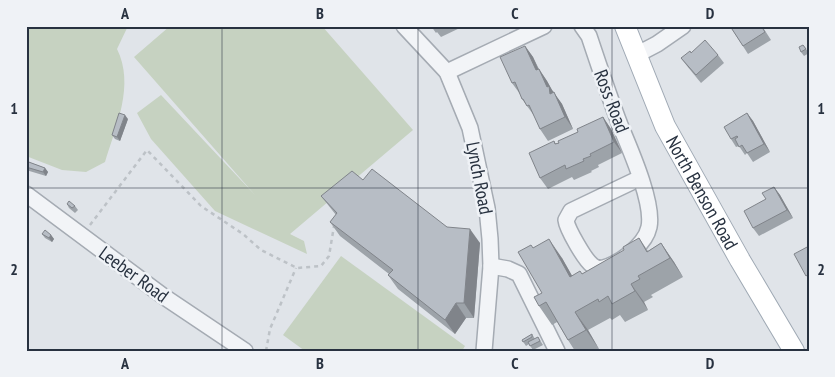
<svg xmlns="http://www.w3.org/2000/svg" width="835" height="377" viewBox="0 0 835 377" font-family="'PT Sans Narrow',sans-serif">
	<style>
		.green { fill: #c6d2c1 }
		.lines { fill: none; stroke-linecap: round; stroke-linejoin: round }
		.minor-casing { stroke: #a5abb3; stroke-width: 18 }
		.major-casing { stroke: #9fa9b4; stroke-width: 22 }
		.path { stroke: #bdc2c7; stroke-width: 2.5; stroke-dasharray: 4 4; stroke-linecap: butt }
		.minor { stroke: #f2f4f7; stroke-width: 15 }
		.major { stroke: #fff; stroke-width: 20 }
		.wall { fill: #9da3a9 }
		.shaded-wall { fill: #80848a }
		.building { fill: #b7bdc5; stroke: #80848a }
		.grid { fill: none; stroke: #283240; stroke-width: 1; stroke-opacity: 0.55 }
		.labels { text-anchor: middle; stroke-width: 5; stroke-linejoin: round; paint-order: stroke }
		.street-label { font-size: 19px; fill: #283240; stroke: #eff2f6 }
		.neatline { fill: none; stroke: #283240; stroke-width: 2 }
		.grid-label { font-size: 16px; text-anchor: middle; font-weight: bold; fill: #283240 }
	</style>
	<rect width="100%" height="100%" fill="#e0e4e9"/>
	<g class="green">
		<path d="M 26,26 L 128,26 L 117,49 C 135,85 116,126 105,162 L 86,172 L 62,170 L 26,156 Z"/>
		<polygon points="170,26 322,26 413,130 290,234 304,241 307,254 215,211 151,139 137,113 161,95 255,195 134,57"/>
		<polygon points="341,256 465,346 462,351 305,351 283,335"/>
	</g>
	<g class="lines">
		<g class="minor-casing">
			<g id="minor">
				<polyline points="404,26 447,72 470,128 487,208 490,239 491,266 484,351"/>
				<path d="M 582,26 L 589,36 C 599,66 609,96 620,125 C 630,149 654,203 649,227 C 645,246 617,266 599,269 C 597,268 594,267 592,265 C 585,260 567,229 566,220 L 571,211 L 640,178"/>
				<polyline points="636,55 657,44 683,26"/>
				<polyline points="447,72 544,26"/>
				<polyline points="26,194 163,296 245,351"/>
				<polyline points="491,266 508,269 519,274 557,351"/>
			</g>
		</g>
		<g class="major-casing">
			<g id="major">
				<path id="s1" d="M 625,26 L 665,126 L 740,260 L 794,351"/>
			</g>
		</g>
		<g class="path">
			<polyline points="90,225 147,150 201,206 243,234 261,250 297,268 321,266 329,256 334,226"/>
			<polyline points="266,351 270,329 296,268"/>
		</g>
		<use href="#minor" class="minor"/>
		<use href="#major" class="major"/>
	</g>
	<g class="wall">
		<polygon points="431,26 464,26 441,37 437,32 436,33"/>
		<polygon points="730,26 762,26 771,40 748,54"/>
		<polygon points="803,45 809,53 804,56 801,52"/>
		<polygon points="525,46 533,57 539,69 547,81 552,90 562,104 573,129 548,141 540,129 535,117 522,99 520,94 512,83"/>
		<polygon points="691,53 718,55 724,63 701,83 687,66 681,58"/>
		<polygon points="747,113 753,121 770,152 753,162 747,153 745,155 739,146 736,147 731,139"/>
		<polygon points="603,117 611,129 622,153 598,165 599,167 591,171 592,172 574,180 572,177 548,189 540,178 554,141 556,144 578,132"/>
		<polygon points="128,119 120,141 115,139 112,135"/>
		<polygon points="26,161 45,168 48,172 46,176 26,170"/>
		<polygon points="363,180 447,227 480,243 474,318 466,318 455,334 398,289 388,275 389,274 340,236 330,222 336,215 321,196"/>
		<polygon points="774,187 780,195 793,218 759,236 753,228 766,199"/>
		<polygon points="67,204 75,206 78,210 75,213 69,208"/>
		<polygon points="42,234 51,235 54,239 52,242 45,238"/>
		<polygon points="639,238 648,251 661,243 674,262 683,277 651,295 653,297 644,302 648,310 625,322 620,315 612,320 610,318 588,330 599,349 595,351 575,351 568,340 557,322 552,325 539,306 542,293 533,248 562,258 572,276 582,274 624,250"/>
		<polygon points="532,334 535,339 538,337 543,345 533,350 529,344 526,346 522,340"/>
	</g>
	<g class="shaded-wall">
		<polygon points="525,46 533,57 544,82 536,70"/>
		<polygon points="539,69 547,81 552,90 562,104 573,129 550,94"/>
		<polygon points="747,113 753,121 770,152 764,144"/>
		<polygon points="125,115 128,119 120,141 117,137"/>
		<polygon points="603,117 611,129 622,153 614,142"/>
		<polygon points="45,168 48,172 46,176 43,172"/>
		<polygon points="774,187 780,195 793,218 787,210"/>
		<polygon points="470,229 480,243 474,318 464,303"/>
		<polygon points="51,235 54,239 52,242 49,238"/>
		<polygon points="549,239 562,258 583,295 570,277"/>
		<polygon points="661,243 674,262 683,277 670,258"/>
		<polygon points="631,284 644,302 648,310 635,291"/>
		<polygon points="456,303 466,318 455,334 445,320"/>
		<polygon points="575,312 588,330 599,349 586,330"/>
	</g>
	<g class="building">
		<polygon points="730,26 761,26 765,32 743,46"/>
		<polygon points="705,40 718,55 696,75 681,58 690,51 691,53"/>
		<polygon points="803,45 806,49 801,52 799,47"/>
		<polygon points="525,46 536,70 539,69 547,87 549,86 550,94 554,92 565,117 540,129 529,105 527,106 523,99 522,99 515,82 512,83 500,57"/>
		<polygon points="119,113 125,115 117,137 112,135"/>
		<polygon points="747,113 764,144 747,153 742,145 739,147 735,139 738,137 737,136 731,139 724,127"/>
		<polygon points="603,117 614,142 590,154 591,156 583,159 584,161 566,169 565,165 540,178 529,153 554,141 555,144 559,143 558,141 578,132 577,129"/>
		<polygon points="26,161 45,168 43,172 26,167"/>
		<polygon points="372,169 447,227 470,229 464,303 456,303 445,320 388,275 393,270 330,222 337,213 321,196 352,171 363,180"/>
		<polygon points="774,187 787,210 753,228 744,211 766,199 762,193"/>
		<polygon points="69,201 75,206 72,208 67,204"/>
		<polygon points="45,230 51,235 49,238 42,234"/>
		<polygon points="639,238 647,252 661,243 670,258 638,276 640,279 631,284 635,291 612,304 608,296 599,302 598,299 575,312 586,330 568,340 546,302 539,306 534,297 542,293 518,252 531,245 533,248 549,239 570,277 580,271 582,274 624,250 623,247"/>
		<polygon points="809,246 809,274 806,276 794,254"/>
		<polygon points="532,334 532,337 523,342 522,340"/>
		<polygon points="538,337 540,341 530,346 528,342"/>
	</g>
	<path class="grid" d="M 222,26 L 222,351M 418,26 L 418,351M 612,26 L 612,351M 26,188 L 809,188"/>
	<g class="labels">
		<g class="street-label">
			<text transform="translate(612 101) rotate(69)" y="7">Ross Road</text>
			<text transform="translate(480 178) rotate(79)" y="7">Lynch Road</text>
			<text dy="7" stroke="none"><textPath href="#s1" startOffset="184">North Benson Road</textPath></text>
			<text transform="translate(134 274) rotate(36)" y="7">Leeber Road</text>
		</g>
	</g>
	<rect width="835" height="377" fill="none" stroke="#eff2f6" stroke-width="55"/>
	<rect x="28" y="28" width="780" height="322" class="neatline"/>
	<g class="grid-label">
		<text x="125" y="19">A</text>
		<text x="320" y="19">B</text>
		<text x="515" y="19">C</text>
		<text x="710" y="19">D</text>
		<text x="14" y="114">1</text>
		<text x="821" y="114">1</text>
		<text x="14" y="275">2</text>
		<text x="821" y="275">2</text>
		<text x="125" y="369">A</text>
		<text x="320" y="369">B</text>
		<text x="515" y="369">C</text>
		<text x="710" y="369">D</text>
	</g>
</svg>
